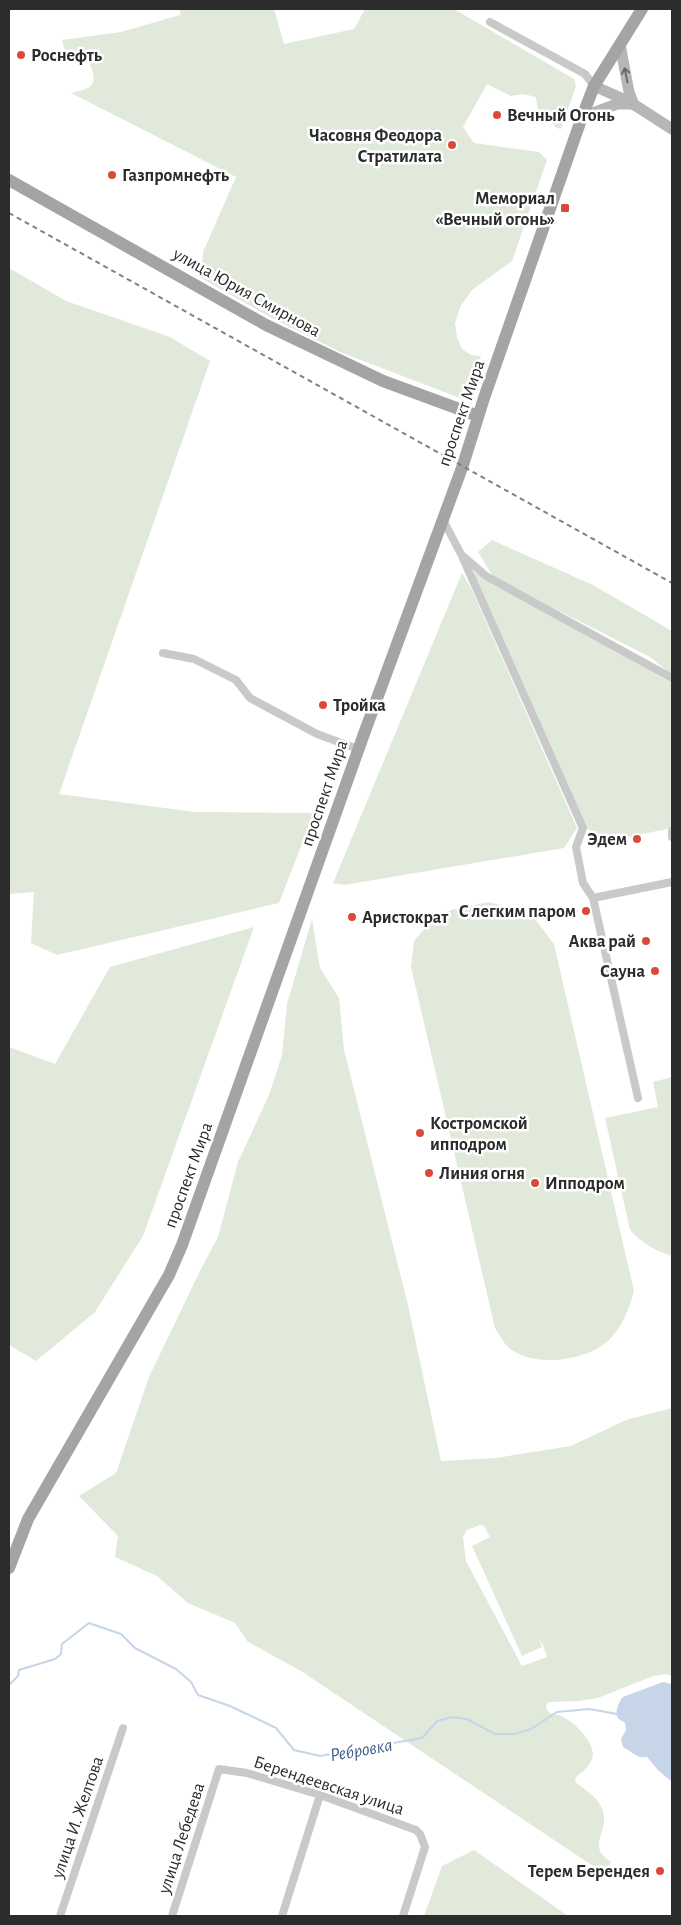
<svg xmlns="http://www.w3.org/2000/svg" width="681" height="1925" viewBox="0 0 681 1925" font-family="'Alegreya Sans',sans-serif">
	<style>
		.green { fill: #e0e9da; fill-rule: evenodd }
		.water { fill: #c7d5e8 }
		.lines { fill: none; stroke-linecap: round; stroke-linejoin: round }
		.stream { stroke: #c7d5e8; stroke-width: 2 }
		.street { stroke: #c9c9c9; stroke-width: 8 }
		.secondary { stroke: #b6b6b6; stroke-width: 11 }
		.primary { stroke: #a4a4a4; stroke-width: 12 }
		.rail { stroke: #818181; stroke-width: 2; stroke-dasharray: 5 4; stroke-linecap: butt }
		.oneway { stroke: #6a6a6a }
		.poi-dot { fill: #da4a38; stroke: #fff; stroke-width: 2 }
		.labels { text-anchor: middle; stroke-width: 5; stroke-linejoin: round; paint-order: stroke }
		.poi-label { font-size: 18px; font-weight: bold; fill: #2c2c2c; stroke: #fff; text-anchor: start }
		.street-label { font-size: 18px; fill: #2c2c2c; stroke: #fff }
		.water-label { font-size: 19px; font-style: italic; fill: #405f89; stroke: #fff }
	</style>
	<rect width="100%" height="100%" fill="#fff"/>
	<g class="green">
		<path d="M 180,9 L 274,9 L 284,44 L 354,29 L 365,9 L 454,9 L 574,79 L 576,86 L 561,129 L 557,128 L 538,111 L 536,97 L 523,94 L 511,96 L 487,84 L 463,127 L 474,143 L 539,152 L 547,160 L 512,261 L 472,290 L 460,307 L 455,324 L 457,337 L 462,349 L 471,355 L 481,356 L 465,400 L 340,352 L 270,317 L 201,278 L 203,252 L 236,177 L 71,93 C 86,89 98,88 92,70 C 90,64 89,59 84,55 L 70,59 L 66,56 L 62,40 L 121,32 L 180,15 Z"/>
		<polygon points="9,268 66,301 170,337 210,361 59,794 195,812 314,813 279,903 57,955 31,943 34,892 9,894"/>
		<polygon points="492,540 593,585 672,631 672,675 650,657 494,578 478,552"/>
		<polygon points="472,571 672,683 672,828 603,842 586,827"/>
		<polygon points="462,573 471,588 577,828 564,848 344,885 333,883"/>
		<path d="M 488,902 L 508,907 L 535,919 L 554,944 L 634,1291 C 629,1309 623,1325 610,1339 C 589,1361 532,1369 508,1347 C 503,1342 499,1334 495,1328 L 411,967 L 414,941 L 432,920 L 451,910 Z"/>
		<path d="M 312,919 L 320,968 L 339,998 L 344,1050 L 408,1305 L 441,1461 L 495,1458 L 571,1446 L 626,1420 L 672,1408 L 672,1676 L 666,1674 L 653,1676 L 598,1698 L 579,1701 L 548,1702 L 546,1707 L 549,1713 C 553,1714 558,1714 561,1716 C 573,1721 598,1744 592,1759 C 589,1767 582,1772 576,1777 L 575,1782 C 587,1791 603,1800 604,1817 C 606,1835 587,1846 611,1862 L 607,1870 L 601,1871 L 587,1862 L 301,1671 L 248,1642 L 235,1623 L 188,1603 L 157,1576 L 115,1557 L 118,1536 L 79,1496 L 116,1473 L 149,1377 L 199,1273 L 218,1237 L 238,1162 L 269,1095 L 282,1055 L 287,1004 ZM 480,1525 L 484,1526 L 490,1537 L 472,1546 L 522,1656 L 542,1647 L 539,1639 L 543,1645 L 547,1657 L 522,1666 L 466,1561 L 463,1537 L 467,1530 Z"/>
		<polygon points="254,927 143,1236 95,1312 36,1361 9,1345 9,1047 55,1064 110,967"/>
		<path d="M 672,1077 L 672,1256 C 655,1251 642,1243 630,1230 L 605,1118 L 658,1107 L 653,1082 Z"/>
		<polygon points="474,1850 568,1916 424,1916 442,1866"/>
	</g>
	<path class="water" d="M 663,1682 L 672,1684 L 672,1782 L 658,1770 L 647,1757 L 639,1757 L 623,1747 L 621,1739 L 626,1730 L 625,1723 C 623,1721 619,1720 618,1718 C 614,1714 619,1701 623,1697 Z"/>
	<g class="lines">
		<polyline class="stream" points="9,1685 18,1676 19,1670 55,1659 61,1654 62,1644 89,1623 121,1634 135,1648 176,1669 191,1682 198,1695 230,1706 276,1728 294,1750 320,1756 422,1738 437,1721 452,1717 467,1719 495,1734 515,1734 531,1729 557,1712 589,1709 617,1714"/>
		<g class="street">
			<polyline points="490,22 585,74 594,86"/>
			<polyline points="442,518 462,556 583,828 576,847 583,883 593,898 638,1098"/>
			<polyline points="464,557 486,576 672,678"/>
			<polyline points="163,653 194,659 236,680 250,698 317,734 358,749"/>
			<polyline points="672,831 672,837"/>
			<polyline points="593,898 672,882"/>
			<polyline points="60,1916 123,1728"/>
			<polyline points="172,1916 219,1769 247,1773 320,1795 416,1830 420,1834 425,1847 403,1916"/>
			<polyline points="282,1916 320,1795"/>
		</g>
		<g class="secondary">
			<polyline points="620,44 629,92 634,105"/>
			<polyline points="594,86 630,102 672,129"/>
			<polyline points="582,117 617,104 630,104"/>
		</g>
		<g class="primary">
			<polyline points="9,180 266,325 383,381 478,416"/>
			<polyline points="9,1568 28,1519 169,1275 182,1245 365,731 463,465 484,398 582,117 594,86 642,9"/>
		</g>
		<polyline class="rail" points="9,213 672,583"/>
	</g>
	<defs><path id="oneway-shaft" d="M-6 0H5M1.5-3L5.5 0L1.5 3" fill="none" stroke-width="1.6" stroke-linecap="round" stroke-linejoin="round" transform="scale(1.25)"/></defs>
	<use class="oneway" href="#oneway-shaft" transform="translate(626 75) rotate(-101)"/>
	<g class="poi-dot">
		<circle cx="21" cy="55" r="5"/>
		<circle cx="497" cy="115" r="5"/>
		<circle cx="452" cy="145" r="5"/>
		<circle cx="112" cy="175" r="5"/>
		<rect x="560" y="203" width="10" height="10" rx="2.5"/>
		<circle cx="323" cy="705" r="5"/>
		<circle cx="637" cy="839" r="5"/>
		<circle cx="586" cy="911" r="5"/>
		<circle cx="352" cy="917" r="5"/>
		<circle cx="646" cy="941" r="5"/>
		<circle cx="655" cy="971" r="5"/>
		<circle cx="420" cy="1133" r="5"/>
		<circle cx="429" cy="1173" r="5"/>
		<circle cx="535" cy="1183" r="5"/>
		<circle cx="660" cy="1871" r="5"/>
	</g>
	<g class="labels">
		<g class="poi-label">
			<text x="31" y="61">Роснефть</text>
			<text x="507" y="121">Вечный Огонь</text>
			<text x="442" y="141" text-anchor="end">Часовня Феодора<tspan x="442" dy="21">Стратилата</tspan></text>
			<text x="122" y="181">Газпромнефть</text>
			<text x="555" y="204" text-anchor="end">Мемориал<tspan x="555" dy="21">«Вечный огонь»</tspan></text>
			<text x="333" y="711">Тройка</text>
			<text x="627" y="845" text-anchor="end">Эдем</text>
			<text x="576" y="917" text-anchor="end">С легким паром</text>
			<text x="362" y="923">Аристократ</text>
			<text x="636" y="947" text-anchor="end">Аква рай</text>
			<text x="645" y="977" text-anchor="end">Сауна</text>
			<text x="430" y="1129">Костромской<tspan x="430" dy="21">ипподром</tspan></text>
			<text x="439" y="1179">Линия огня</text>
			<text x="545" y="1189">Ипподром</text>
			<text x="650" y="1877" text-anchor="end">Терем Берендея</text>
		</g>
		<g class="street-label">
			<text transform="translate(247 292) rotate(29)" y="6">улица Юрия Смирнова</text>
			<text transform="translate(461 413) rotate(-71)" y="6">проспект Мира</text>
			<text transform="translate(324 793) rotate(-71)" y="6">проспект Мира</text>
			<text transform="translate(188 1175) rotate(-70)" y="6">проспект Мира</text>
			<text transform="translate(329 1785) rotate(18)" y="6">Берендеевская улица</text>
			<text transform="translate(77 1817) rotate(-71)" y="6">улица И. Желтова</text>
			<text transform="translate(181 1838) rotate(-72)" y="6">улица Лебедева</text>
		</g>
		<g class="water-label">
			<text transform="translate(361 1749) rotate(-10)" y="7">Ребровка</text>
		</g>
	</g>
	<rect width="681" height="1925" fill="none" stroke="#2c2c2c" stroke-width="20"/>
</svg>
